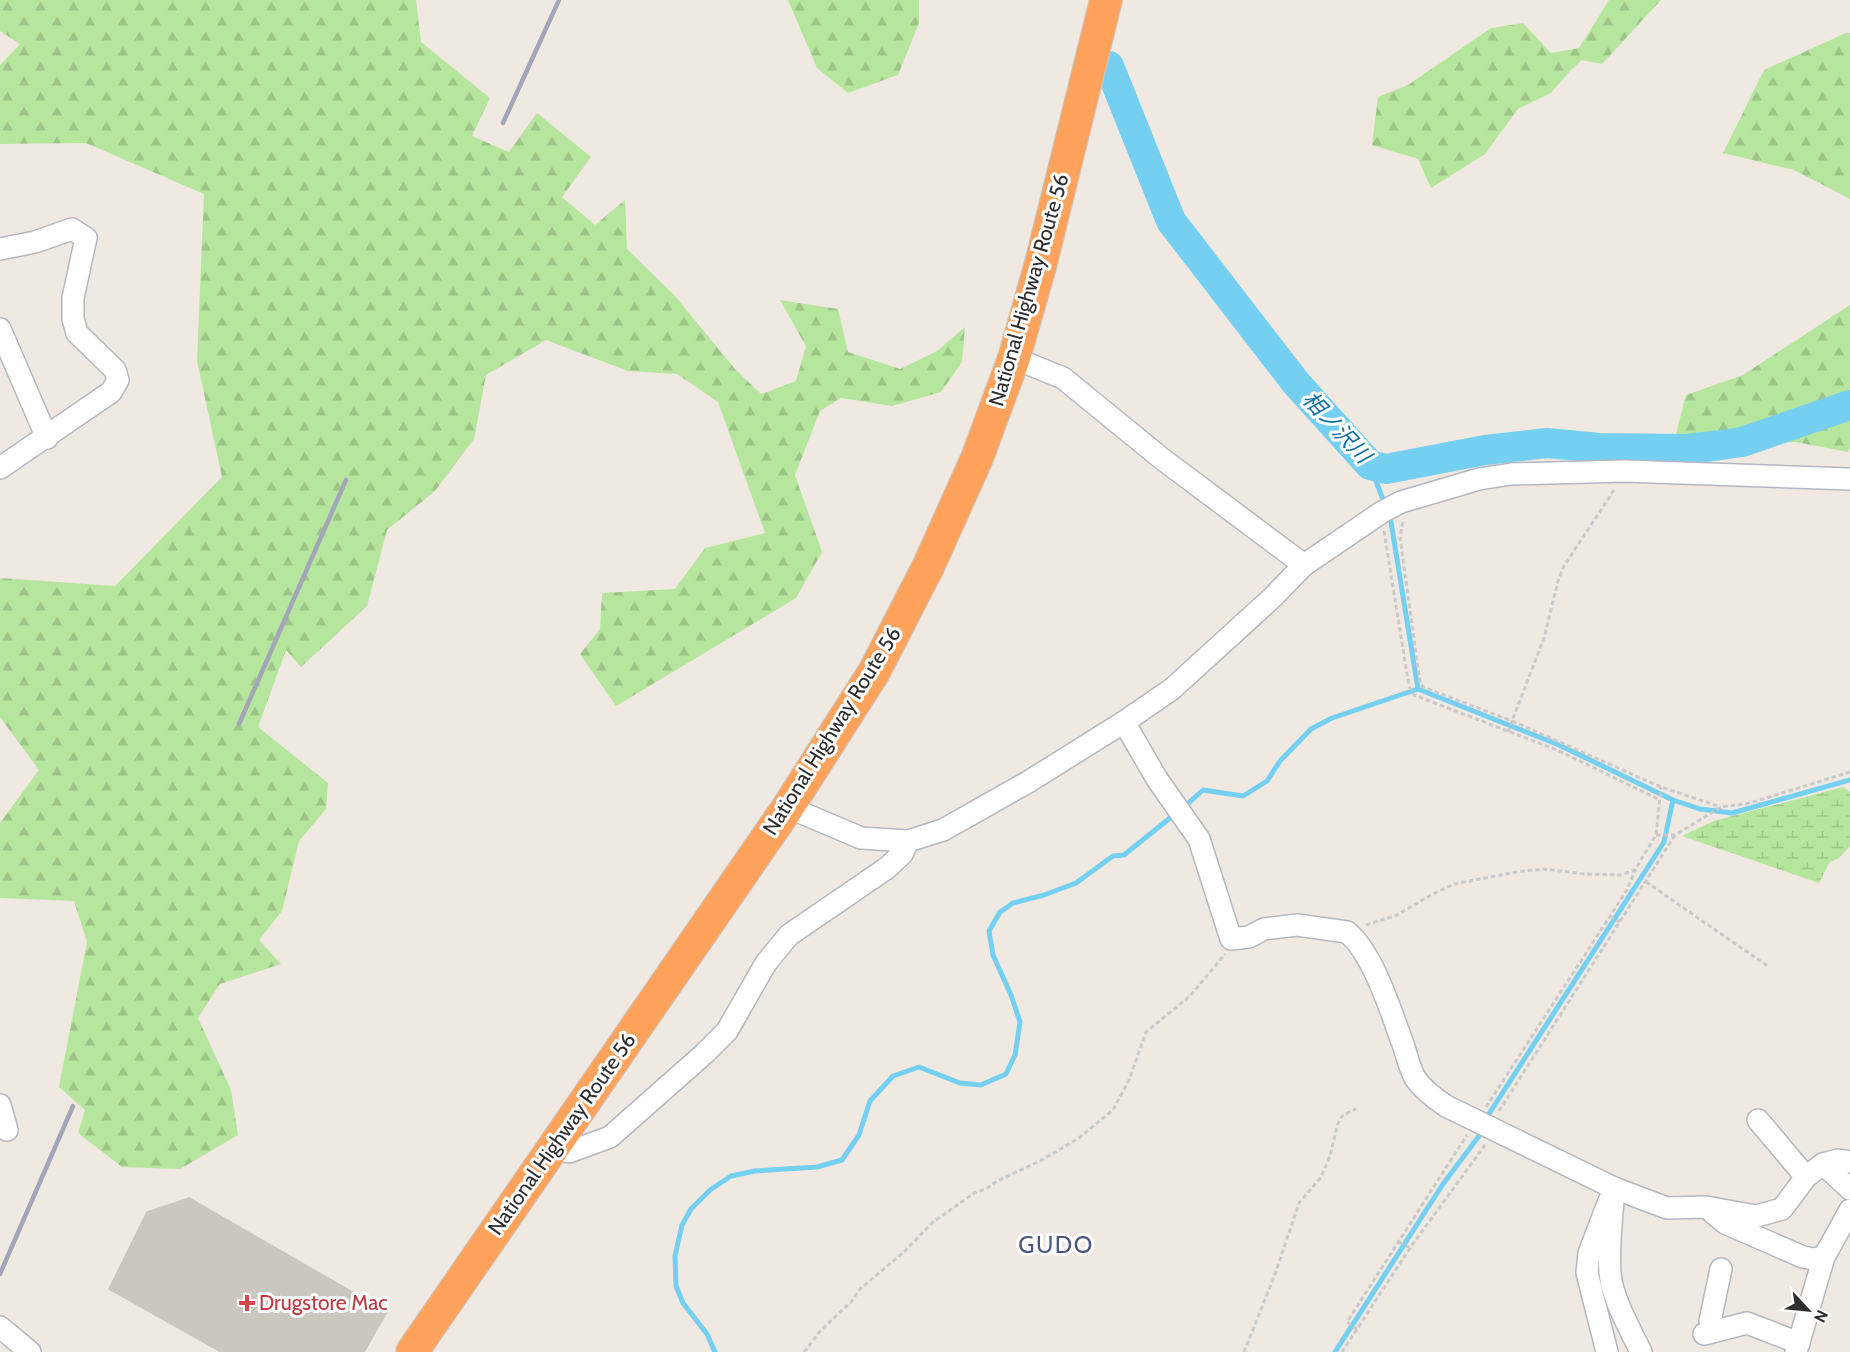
<svg xmlns="http://www.w3.org/2000/svg" width="1850" height="1352" viewBox="0 0 1850 1352" font-family="Cabin,'Noto Sans JP',sans-serif">
	<style>
		.forest { fill: url(#forest-firs) }
		.wetland { fill: url(#wetland-marsh) }
		.lines { fill: none; stroke-linecap: round; stroke-linejoin: round }
		.stream { stroke: #75cff0; stroke-width: 5 }
		.river { stroke: #75cff0; stroke-width: 30 }
		.building { fill: #cbc7bf; stroke: #cbc5ba; stroke-width: 1.5 }
		.minor-casing { stroke: #b4b7c1; stroke-width: 24 }
		.highway-casing { stroke: #c9c9c9; stroke-width: 34 }
		.path { stroke: #c9c9c9; stroke-width: 3; stroke-dasharray: 4.5 3; stroke-linecap: butt }
		.minor { stroke: #fff; stroke-width: 21 }
		.highway { stroke: #ffa35c; stroke-width: 32 }
		.rail { stroke: #a3a6b8; stroke-width: 4.5 }
		.health-dot { fill: #e0444e; stroke: #fff; stroke-width: 2 }
		.labels { text-anchor: middle; stroke-width: 6; stroke-linejoin: round; paint-order: stroke }
		.street-label { font-size: 21px; fill: #2e2e2e; stroke: #fff }
		.health-label { font-size: 21px; fill: #be3a42; stroke: #fff; text-anchor: start }
		.water-label { font-size: 22px; font-style: italic; fill: #0d6fa3; stroke: #fff }
		.quarter-label { font-size: 24px; letter-spacing: 1.5px; fill: #4d5680; stroke: #fff }
	</style>
	<defs>
		<pattern id="forest-firs" width="22" height="20" patternUnits="userSpaceOnUse" patternTransform="scale(1.5)"><rect width="22" height="20" fill="#b6e59e"/><path d="M5 1l3.5 6h-7zM16 11l3.5 6h-7z" fill="#9dc588"/></pattern>
		<pattern id="wetland-marsh" width="20" height="14" patternUnits="userSpaceOnUse" patternTransform="scale(1.5)"><rect width="20" height="14" fill="#b6e59e"/><path d="M1 5h8M5 5V1M11 12h8M15 12V8" fill="none" stroke="#9dc588"/></pattern>
	</defs>
	<rect width="100%" height="100%" fill="#efe9e1"/>
	<g class="forest">
		<polygon points="0,0 416,0 421,42 490,98 472,136 509,152 537,113 591,157 562,197 595,225 625,200 627,249 675,296 735,369 761,394 796,381 806,346 780,300 838,309 848,352 900,369 937,351 965,327 962,362 941,392 892,406 841,398 820,411 795,475 822,552 796,598 616,706 580,654 600,629 602,593 675,589 705,548 765,533 718,402 677,374 628,371 546,340 486,375 474,439 435,491 387,530 367,606 301,667 286,650 258,727 328,783 326,809 299,841 282,911 259,940 281,964 220,984 198,1018 231,1090 238,1135 180,1169 122,1167 78,1133 85,1110 59,1087 87,942 74,901 0,898 0,823 39,770 0,717 0,578 115,586 222,477 197,361 204,194 86,143 0,144 0,65 20,44 0,31"/>
		<polygon points="788,0 919,0 919,23 898,75 848,93 817,68"/>
		<polygon points="1609,0 1661,0 1602,64 1582,60 1571,70 1551,93 1518,109 1485,154 1431,188 1418,159 1372,145 1378,97 1408,85 1491,28 1523,23 1551,53 1579,48"/>
		<polygon points="1846,33 1850,33 1850,199 1794,170 1723,153 1764,70"/>
		<polygon points="1850,305 1850,448 1848,452 1796,442 1675,438 1686,395 1743,375"/>
	</g>
	<polygon class="wetland" points="1843,787 1850,792 1850,846 1839,858 1829,863 1819,883 1682,836 1714,821"/>
	<g class="lines">
		<g class="stream">
			<polyline points="1370,465 1385,505"/>
			<polyline points="1388,514 1391,522 1418,689"/>
			<polyline points="1183,808 1203,790 1243,796 1267,781 1280,761 1311,729 1332,718 1418,689 1559,745 1673,800 1700,809 1732,813 1850,780"/>
			<polyline points="1485,1120 1664,842 1673,800"/>
			<polyline points="715,1352 707,1334 683,1303 676,1286 675,1256 682,1225 691,1209 710,1190 731,1176 755,1171 817,1167 842,1160 859,1135 870,1101 893,1076 919,1067 960,1083 981,1085 1006,1074 1015,1055 1020,1022 1011,995 993,955 989,931 1000,912 1013,903 1044,895 1076,883 1113,856 1124,855 1175,814"/>
			<polyline points="1335,1352 1443,1184 1479,1136 1482,1129"/>
		</g>
		<polyline class="river" points="1109,66 1171,221 1296,383 1370,465 1386,469 1485,450 1547,443 1599,448 1687,449 1721,445 1742,442 1850,405"/>
	</g>
	<polygon class="building" points="189,1198 387,1312 364,1352 221,1352 109,1289 147,1212"/>
	<g class="lines">
		<g class="minor-casing">
			<g id="minor">
				<polyline points="0,249 35,242 72,229 86,238 73,298 73,319 77,333 115,370 118,380 111,392 0,468"/>
				<polyline points="0,329 47,438"/>
				<polyline points="1014,358 1063,378 1161,458 1304,565"/>
				<path d="M 1124,722 L 1157,779 L 1199,839 L 1231,939 L 1249,937 L 1264,929 L 1297,925 L 1347,932 C 1374,954 1392,1015 1404,1047 C 1407,1057 1410,1069 1415,1078 C 1423,1090 1434,1098 1446,1106 L 1614,1188 L 1589,1253 L 1587,1273 L 1607,1352"/>
				<polyline points="788,807 861,838 908,841 943,830 1028,782 1124,722 1172,689 1273,597 1304,565 1382,512 1401,502 1479,479 1511,474 1624,471 1850,479"/>
				<polyline points="0,1105 7,1130"/>
				<polyline points="1758,1120 1806,1177"/>
				<polyline points="551,1149 569,1152 610,1137 704,1054 727,1031 766,963 789,935 887,868 902,854 908,841"/>
				<polyline points="1823,1164 1850,1189"/>
				<polyline points="1713,1213 1725,1223 1803,1257 1813,1259 1824,1257"/>
				<polyline points="0,1327 30,1352"/>
				<polyline points="1714,1331 1710,1321 1721,1269"/>
				<polyline points="1704,1334 1747,1323 1799,1343"/>
				<path d="M 1641,1352 C 1630,1329 1612,1298 1610,1273 C 1608,1245 1612,1216 1614,1188 L 1667,1208 L 1706,1207 L 1756,1216 L 1782,1209 L 1806,1177 L 1823,1164 L 1838,1160 L 1850,1162"/>
				<polyline points="1796,1352 1824,1257 1850,1210"/>
			</g>
		</g>
		<g class="highway-casing">
			<polyline id="highway" points="412,1352 788,807 874,672 929,565 977,458 1014,358 1041,263 1106,0"/>
		</g>
		<g class="path">
			<polyline points="1614,490 1564,566 1558,581 1544,638 1512,721 1661,787 1721,807"/>
			<polyline points="1403,522 1400,537 1420,683 1423,687 1512,721 1508,732"/>
			<polyline points="1384,531 1409,686 1414,695 1557,750 1658,799"/>
			<polyline points="1656,835 1675,835 1721,807 1750,803 1850,772"/>
			<polyline points="1646,882 1769,967"/>
			<polyline points="1610,916 1620,922"/>
			<polyline points="1366,925 1397,915 1431,895 1454,884 1516,872 1544,869 1585,874 1620,875 1635,870 1656,835 1661,787"/>
			<polyline points="1486,1107 1627,890 1635,870"/>
			<polyline points="1499,1111 1675,835"/>
			<polyline points="1399,1242 1410,1248"/>
			<polyline points="1357,1329 1347,1322 1467,1135"/>
			<polyline points="804,1352 821,1330 851,1302 860,1289 905,1251 932,1223 974,1193 986,1189 997,1181 1040,1161 1079,1138 1113,1110 1129,1080 1146,1032 1190,996 1225,954"/>
			<polyline points="1244,1352 1274,1277 1299,1203 1321,1177 1330,1156 1338,1123 1343,1115 1356,1109"/>
			<polyline points="1342,1352 1410,1248 1485,1145"/>
		</g>
		<use href="#minor" class="minor"/>
		<use href="#highway" class="highway"/>
		<g class="rail">
			<polyline points="503,123 559,0"/>
			<polyline points="239,724 346,480"/>
			<polyline points="0,1274 73,1106"/>
		</g>
	</g>
	<path class="health-dot" d="M244 1294h6v6h6v6h-6v6h-6v-6h-6v-6h6z"/>
	<g class="labels">
		<g class="street-label">
			<text transform="translate(1029 290) rotate(-74)" y="7">National Highway Route 56</text>
			<text transform="translate(832 731) rotate(-58)" y="7">National Highway Route 56</text>
			<text transform="translate(562 1134) rotate(-55)" y="7">National Highway Route 56</text>
		</g>
		<g class="health-label">
			<text x="259" y="1310">Drugstore Mac</text>
		</g>
		<g class="water-label">
			<text transform="translate(1337 427) rotate(47)" y="8">相ノ沢川</text>
		</g>
		<g class="quarter-label">
			<text x="1056" y="1253">GUDO</text>
		</g>
	</g>
	<g transform="translate(1808 1310) rotate(116)" stroke="#ffffff" stroke-width="4.5" paint-order="stroke">
	<path d="M0-4.5L10 22L0 15L-10 22Z" fill="#2e2e2e"/>
	<text y="-9" font-size="16" font-weight="bold" text-anchor="middle" fill="#2e2e2e">N</text>
	</g>
</svg>
